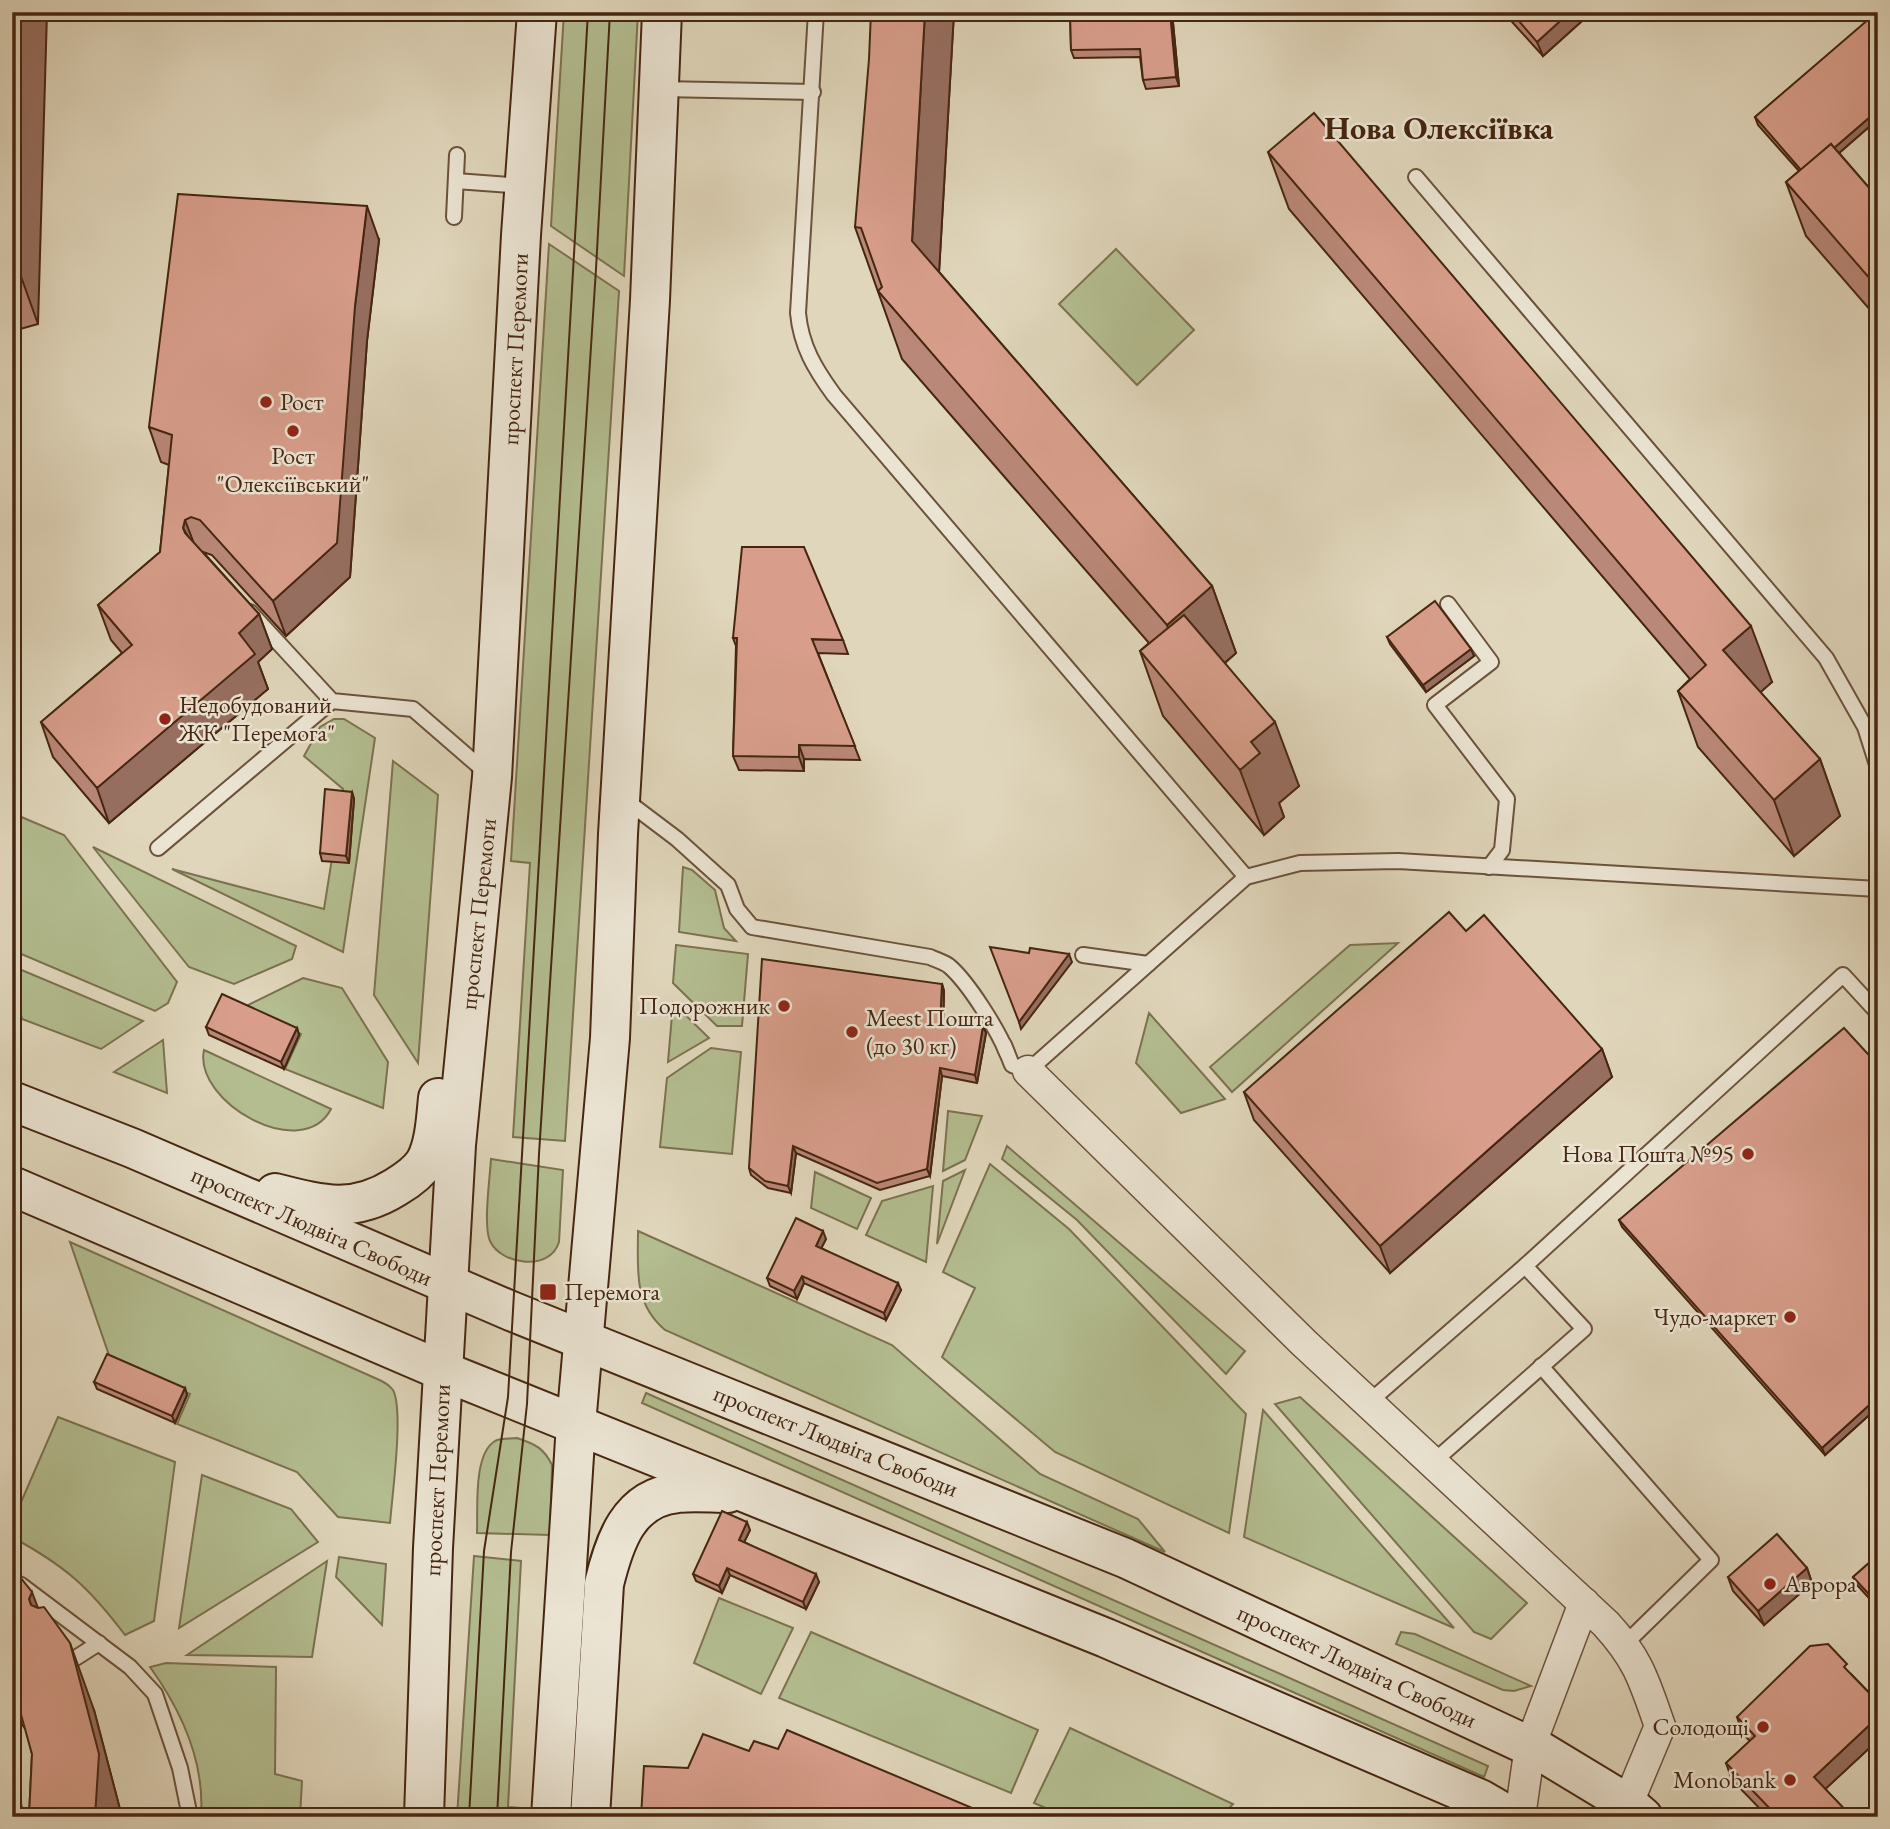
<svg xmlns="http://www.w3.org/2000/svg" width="1890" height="1829" viewBox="0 0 1890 1829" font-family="'EB Garamond',serif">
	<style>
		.green { fill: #b3bd90; stroke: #7c7250; stroke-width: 2 }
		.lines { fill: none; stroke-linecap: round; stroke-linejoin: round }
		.lane-casing { stroke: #6c523c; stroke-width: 18 }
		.street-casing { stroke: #6c523c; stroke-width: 33 }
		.secondary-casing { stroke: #462611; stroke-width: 42 }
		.lane { stroke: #ebe4d3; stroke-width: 14 }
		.street { stroke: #ebe4d3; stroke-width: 30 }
		.secondary { stroke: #ebe4d3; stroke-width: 38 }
		.tram { stroke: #462611; stroke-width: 2 }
		.wall { fill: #ba8878; stroke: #462611; stroke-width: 2 }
		.shaded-wall { fill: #976f61; stroke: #462611; stroke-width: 2 }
		.building { fill: #d89e8b; stroke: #462611; stroke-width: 2 }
		.poi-dot { fill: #8f2418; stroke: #ebe4d3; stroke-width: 2.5 }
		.labels { text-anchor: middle; stroke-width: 5; stroke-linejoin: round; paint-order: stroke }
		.street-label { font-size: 24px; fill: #462611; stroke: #ebe4d3 }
		.poi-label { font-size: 24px; fill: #462611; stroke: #ebe4d3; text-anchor: start }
		.district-label { font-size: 32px; font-weight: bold; fill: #462611; stroke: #ebe4d3 }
	</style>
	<rect width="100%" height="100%" fill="#e0d6bb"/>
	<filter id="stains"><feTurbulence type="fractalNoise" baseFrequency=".00286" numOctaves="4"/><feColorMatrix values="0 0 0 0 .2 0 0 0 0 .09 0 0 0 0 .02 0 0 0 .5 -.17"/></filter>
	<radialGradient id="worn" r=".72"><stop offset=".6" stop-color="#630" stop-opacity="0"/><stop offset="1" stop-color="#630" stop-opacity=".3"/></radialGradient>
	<g class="green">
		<polygon points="564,12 638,12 624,276 551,226"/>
		<polygon points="549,244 619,291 565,1141 513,1137 530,863 511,861"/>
		<polygon points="1116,249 1194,330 1137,385 1059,304"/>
		<polygon points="334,719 344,719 375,738 343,952 172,869 324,909 343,789 304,756 320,727"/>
		<polygon points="393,761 438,795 418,1063 374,995"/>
		<polygon points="19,816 64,835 177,982 168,1003 155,1011 12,950 12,879"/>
		<polygon points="93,847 296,946 292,959 234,984 189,967"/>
		<polygon points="683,867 692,870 715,890 724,928 736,941 679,932"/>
		<polygon points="1398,943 1232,1092 1210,1067 1350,945"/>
		<polygon points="676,945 748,954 742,1026 717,1026 673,983"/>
		<polygon points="12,966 143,1021 101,1049 22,1019 12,981"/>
		<polygon points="303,978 342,988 388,1062 383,1108 285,1069 301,1034 242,1008"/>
		<polygon points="673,1003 709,1038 668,1062"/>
		<polygon points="1149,1013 1225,1099 1181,1113 1136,1063"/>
		<polygon points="163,1040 167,1093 114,1072"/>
		<polygon points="711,1048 741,1052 732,1154 660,1147 667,1078"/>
		<path d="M 204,1050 L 331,1109 C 302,1164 193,1102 204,1050 Z"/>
		<polygon points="948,1111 982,1116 965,1160 943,1171"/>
		<polygon points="1007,1146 1245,1351 1226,1374 1077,1220 1002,1159"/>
		<path d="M 491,1159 L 563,1170 L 559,1242 C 550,1272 501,1265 490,1241 C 483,1226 490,1177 491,1159 Z"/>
		<polygon points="990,1164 1069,1229 1246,1414 1229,1533 1055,1452 942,1357 975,1288 943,1272"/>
		<polygon points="965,1170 937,1244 943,1181"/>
		<polygon points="815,1172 871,1198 857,1229 811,1208"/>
		<polygon points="933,1186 926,1262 866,1235 882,1201"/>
		<path d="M 638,1231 L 892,1345 L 1040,1474 L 1138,1519 L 1165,1552 L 665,1330 C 633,1303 638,1269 638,1231 Z"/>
		<path d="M 70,1242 L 375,1378 C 382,1381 389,1384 393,1390 C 404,1410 392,1497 390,1523 L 338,1517 L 297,1472 L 177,1424 L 190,1394 L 110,1358 Z"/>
		<polygon points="646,1393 1488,1766 1484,1777 642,1403"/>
		<polygon points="1300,1397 1527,1603 1491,1639 1474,1632 1275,1404"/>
		<polygon points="1263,1410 1454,1628 1244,1537"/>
		<path d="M 58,1417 L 175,1462 L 154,1621 L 125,1635 C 88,1586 65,1566 12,1537 L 12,1523 Z"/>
		<path d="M 517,1438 C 535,1444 544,1448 552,1465 L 550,1535 L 477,1533 C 478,1509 473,1454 495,1441 C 501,1438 511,1439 517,1438 Z"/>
		<polygon points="202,1475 291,1509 318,1542 179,1628"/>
		<polygon points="474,1556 521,1561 508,1807 532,1809 531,1817 457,1817"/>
		<polygon points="339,1557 386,1564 382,1625 336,1577"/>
		<polygon points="327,1561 312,1657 187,1655"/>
		<polygon points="719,1598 793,1628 761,1694 694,1663"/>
		<polygon points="811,1632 1038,1730 1011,1793 779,1698"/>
		<polygon points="1401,1632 1415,1634 1531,1686 1514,1691 1503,1690 1396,1644"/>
		<path d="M 166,1663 L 276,1667 L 275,1774 L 302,1781 L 300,1817 L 201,1817 C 205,1762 181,1710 150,1667 Z"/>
		<polygon points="1070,1728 1233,1804 1221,1817 1066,1817 1034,1803"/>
	</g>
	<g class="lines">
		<g class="lane-casing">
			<g id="lane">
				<path d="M 816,12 L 798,313 C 801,346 815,369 834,395 L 1246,877"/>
				<polyline points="660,89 813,92"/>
				<polyline points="1416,177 1826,658 1865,727 1878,768"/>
				<polyline points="456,181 524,186"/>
				<polyline points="454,217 457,155"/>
				<polyline points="1448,604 1491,662 1435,705 1507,799 1502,850 1489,867"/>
				<polyline points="250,612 332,701 413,709 488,774"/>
				<path d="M 624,799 L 677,839 L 728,885 L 737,909 L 752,927 L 930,957 C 936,960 944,962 949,966 C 968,982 998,1030 1007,1053"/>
				<polyline points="158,848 332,701"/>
				<polyline points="1083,955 1148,964"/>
				<polyline points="1004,1045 1012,1065 1028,1071 1246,877 1300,863 1398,861 1878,889"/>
				<polyline points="1541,1366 1711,1560 1625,1644"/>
				<polyline points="1368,1403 1525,1266 1843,975 1878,1013"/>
				<polyline points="1432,1463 1584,1329 1525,1266"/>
				<polyline points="12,1581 21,1585 130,1667 155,1694 180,1768 190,1817"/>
				<polyline points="63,1666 99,1643"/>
				<polyline points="12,1800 16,1817"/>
			</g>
		</g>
		<g class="street-casing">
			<g id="street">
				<path d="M 1028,1071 L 1304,1343 L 1606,1624 C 1639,1660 1644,1681 1660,1726 L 1622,1817"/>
				<polyline points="1520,1817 1530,1746 1584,1603"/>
			</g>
		</g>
		<g class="secondary-casing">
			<g id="secondary">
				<polyline points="12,1101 132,1148 511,1311 1125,1558 1542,1752 1628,1804 1643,1817"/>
				<polyline points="12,1186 443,1371 1106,1638 1480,1799 1511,1817"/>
				<path d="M 275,1193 C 322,1205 353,1214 396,1187 C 406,1181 418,1173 425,1162 C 435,1144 436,1118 438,1098"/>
				<polyline points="424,1817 433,1548 456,1145 492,777 521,235 537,12"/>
				<polyline points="551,1817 576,1424 610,1038 618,834 650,300 662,12"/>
				<path d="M 590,1817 L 604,1584 C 614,1543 628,1497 678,1493 C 695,1491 712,1493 728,1493"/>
			</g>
		</g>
		<use href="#lane" class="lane"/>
		<use href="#street" class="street"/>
		<use href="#secondary" class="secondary"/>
		<g class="tram">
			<polyline points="469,1817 484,1551 508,1397 588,12"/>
			<polyline points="497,1817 511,1552 527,1404 539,1154 596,269 610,12"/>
		</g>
	</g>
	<g class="wall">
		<polygon points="12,12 38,324 20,329 12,351"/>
		<polygon points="954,12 939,272 1212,586 1236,653 1225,663 1299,786 1279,803 1284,817 1264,835 1163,716 1140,651 1149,643 902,359 855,227"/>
		<polygon points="1070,12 1172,12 1179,86 1146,89 1143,80 1140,57 1074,58 1071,50"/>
		<polygon points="1503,12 1592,12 1543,56"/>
		<polygon points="1878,12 1878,119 1839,153 1878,198 1878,319 1806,236 1786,182 1799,171 1758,125 1755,117"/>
		<polygon points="1268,152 1772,682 1760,692 1820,759 1840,816 1794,856 1698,747 1678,691 1690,679 1289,209"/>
		<polygon points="379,240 367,341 350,577 286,636 212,555 203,552 259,614 272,649 258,662 268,689 109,823 53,757 41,722 122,653 111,640 98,605 160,552 169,465 161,462 149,427"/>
		<polygon points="1387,637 1474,656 1426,692 1390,644"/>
		<polygon points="733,638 843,640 848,654 818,653 860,760 804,759 804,771 739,770 733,756 736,646"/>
		<polygon points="352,792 354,799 349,863 322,861 320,853"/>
		<polygon points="942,984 944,991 943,1024 983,1026 986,1033 977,1083 942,1076 930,1176 880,1190 796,1153 791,1193 768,1188 751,1175 749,1168"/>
		<polygon points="206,1027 297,1028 299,1035 284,1069 209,1035"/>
		<polygon points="1602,1049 1612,1077 1390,1273 1254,1120 1244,1092"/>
		<polygon points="1878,1065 1878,1407 1825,1455 1622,1227 1619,1220"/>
		<polygon points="826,1239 821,1248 901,1290 886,1320 804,1283 797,1299 770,1286 767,1278"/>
		<polygon points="94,1382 185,1388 187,1395 175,1423 97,1389"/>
		<polygon points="750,1530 744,1542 819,1582 806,1609 730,1575 722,1593 696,1581 693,1574"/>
		<polygon points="1878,1555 1878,1608 1856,1584 1853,1577"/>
		<polygon points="1807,1568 1812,1583 1764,1625 1733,1591 1728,1577"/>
		<polygon points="12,1572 38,1608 94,1710 122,1817 29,1817 32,1754 26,1730 12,1711"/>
		<polygon points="1851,1674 1878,1702 1878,1740 1825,1789 1852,1817 1768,1817 1732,1780 1726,1763 1750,1741 1743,1734 1737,1717"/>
	</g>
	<g class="shaded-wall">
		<polygon points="21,12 47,12 38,324 14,257"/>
		<polygon points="925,12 954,12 937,308 912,241"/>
		<polygon points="1170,12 1172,12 1179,86 1176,77"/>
		<polygon points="1570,12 1592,12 1543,56 1537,42"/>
		<polygon points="1878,110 1878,119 1807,181 1804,174"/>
		<polygon points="367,206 379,240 367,341 350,577 286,636 273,601 355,306"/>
		<polygon points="12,307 20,329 12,351"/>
		<polygon points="185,520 198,554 183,528"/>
		<polygon points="1212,586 1236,653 1191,692 1167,625"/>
		<polygon points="259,614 272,649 258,662 268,689 109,823 97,788 239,633"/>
		<polygon points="1751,626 1772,682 1744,707 1723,650"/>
		<polygon points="1471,649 1474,656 1426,692 1423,685"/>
		<polygon points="1275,722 1299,786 1279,803 1284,817 1264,835 1240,770 1251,742"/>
		<polygon points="799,745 804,759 804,771 799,757"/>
		<polygon points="1820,759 1840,816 1794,856 1774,800"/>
		<polygon points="352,792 354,799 349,863 346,856"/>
		<polygon points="1069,954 1072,962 1021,1029 1019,1022"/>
		<polygon points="942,984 944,991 943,1031 940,1024"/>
		<polygon points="983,1026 986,1033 977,1083 975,1075"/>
		<polygon points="297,1028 299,1035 284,1069 281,1062"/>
		<polygon points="1602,1049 1612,1077 1390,1273 1380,1246"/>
		<polygon points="940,1068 942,1076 930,1176 927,1169"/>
		<polygon points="793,1146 796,1153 791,1193 788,1186"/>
		<polygon points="823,1231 826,1239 819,1253 816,1246"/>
		<polygon points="802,1276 804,1283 797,1299 794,1291"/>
		<polygon points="898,1283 901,1290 886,1320 884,1313"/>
		<polygon points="185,1388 187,1395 175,1423 172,1416"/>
		<polygon points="1878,1397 1878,1407 1825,1455 1822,1448"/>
		<polygon points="747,1522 750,1530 742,1547 739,1540"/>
		<polygon points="727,1568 730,1575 722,1593 719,1586"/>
		<polygon points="1807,1568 1812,1583 1764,1625 1758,1611"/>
		<polygon points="816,1574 819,1582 806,1609 803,1602"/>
		<polygon points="32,1592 57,1659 53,1666 29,1599"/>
		<polygon points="70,1643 94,1710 122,1817 95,1817"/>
		<polygon points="1878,1717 1878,1740 1820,1794 1814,1777"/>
	</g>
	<g class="building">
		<polygon points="12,12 21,12 14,257 12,258"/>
		<polygon points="871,12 925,12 912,241 1212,586 1167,625 878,291 882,287 861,228 855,227 869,59"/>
		<polygon points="1070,12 1170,12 1176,77 1143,80 1140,49 1071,50"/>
		<polygon points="1511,12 1570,12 1537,42"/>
		<polygon points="1877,12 1878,12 1878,110 1834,148 1831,144 1801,170 1755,117"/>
		<polygon points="1314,113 1751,626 1723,650 1820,759 1774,800 1678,691 1706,665 1268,152"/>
		<polygon points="1831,144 1878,198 1878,288 1786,182"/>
		<polygon points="178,194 367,206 355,306 337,543 273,601 200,520 191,517 185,520 183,528 185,533 259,614 239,633 255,654 97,788 41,722 132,645 98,605 160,552 172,435 149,427"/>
		<polygon points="742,547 804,547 843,640 812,639 855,746 799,745 799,757 733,756 737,638 733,638"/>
		<polygon points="1435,601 1471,649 1423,685 1387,637"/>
		<polygon points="1184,615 1275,722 1251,742 1260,753 1240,770 1140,651"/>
		<polygon points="325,789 352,792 346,856 320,853"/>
		<polygon points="1449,912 1466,931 1484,915 1602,1049 1380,1246 1244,1092"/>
		<polygon points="990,947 1029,953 1030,948 1069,954 1019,1022"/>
		<polygon points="762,959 942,984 940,1024 983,1026 975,1075 940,1068 927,1169 877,1183 793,1146 788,1186 765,1181 749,1168"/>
		<polygon points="222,994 297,1028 281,1062 206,1027"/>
		<polygon points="1844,1028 1878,1065 1878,1397 1822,1448 1619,1220"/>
		<polygon points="796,1218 823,1231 816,1246 898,1283 884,1313 802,1276 794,1291 767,1278"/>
		<polygon points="107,1354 185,1388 172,1416 94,1382"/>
		<polygon points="722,1511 747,1522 739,1540 816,1574 803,1602 727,1568 719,1586 693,1574"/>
		<polygon points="1777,1534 1807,1568 1758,1611 1728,1577"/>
		<polygon points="1878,1555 1878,1604 1853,1577"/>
		<polygon points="12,1572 20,1577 32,1592 29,1599 31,1605 38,1608 44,1607 70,1643 99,1754 95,1817 29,1817 32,1754 12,1682"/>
		<polygon points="1828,1644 1847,1664 1844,1667 1878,1702 1878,1717 1814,1777 1852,1817 1778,1817 1726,1763 1755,1736 1737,1717 1810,1646"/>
		<polygon points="787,1730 991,1816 992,1813 1000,1817 641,1817 644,1766 688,1768 703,1734 749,1751 754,1741 778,1749"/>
	</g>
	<g class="poi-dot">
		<circle cx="266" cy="402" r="7"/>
		<circle cx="293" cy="431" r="7"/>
		<circle cx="165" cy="719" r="7"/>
		<circle cx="784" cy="1006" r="7"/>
		<circle cx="852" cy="1032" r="7"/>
		<circle cx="1748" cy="1154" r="7"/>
		<rect x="539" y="1283" width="18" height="18" rx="3.5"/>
		<circle cx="1790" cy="1317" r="7"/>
		<circle cx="1770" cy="1584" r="7"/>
		<circle cx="1763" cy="1727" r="7"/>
		<circle cx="1790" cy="1780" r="7"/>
	</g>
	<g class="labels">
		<g class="street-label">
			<text transform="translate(515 349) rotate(-87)" y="8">проспект Перемоги</text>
			<text transform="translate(478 914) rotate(-84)" y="8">проспект Перемоги</text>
			<text transform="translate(312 1226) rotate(24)" y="8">проспект Людвіга Свободи</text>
			<text transform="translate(836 1441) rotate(22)" y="8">проспект Людвіга Свободи</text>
			<text transform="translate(437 1480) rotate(-87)" y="8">проспект Перемоги</text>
			<text transform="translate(1357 1666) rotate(25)" y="8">проспект Людвіга Свободи</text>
		</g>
		<g class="poi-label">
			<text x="280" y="410">Рост</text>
			<text x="293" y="464" text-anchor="middle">Рост<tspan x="293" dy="28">"Олексіївський"</tspan></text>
			<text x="179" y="713">Недобудований<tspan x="179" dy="28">ЖК "Перемога"</tspan></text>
			<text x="770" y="1014" text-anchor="end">Подорожник</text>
			<text x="866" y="1026">Meest Пошта<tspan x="866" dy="28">(до 30 кг)</tspan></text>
			<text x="1734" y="1162" text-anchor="end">Нова Пошта №95</text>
			<text x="564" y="1300">Перемога</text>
			<text x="1776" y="1325" text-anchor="end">Чудо-маркет</text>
			<text x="1784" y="1592">Аврора</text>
			<text x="1749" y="1735" text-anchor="end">Солодощі</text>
			<text x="1776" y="1788" text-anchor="end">Monobank</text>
		</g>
		<g class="district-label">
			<text x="1439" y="139">Нова Олексіївка</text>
		</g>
	</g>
	<rect width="1890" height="1829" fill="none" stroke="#e0d6bb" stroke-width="42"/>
	<rect x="14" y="14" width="1862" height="1801" fill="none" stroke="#462611" stroke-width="3.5"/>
	<rect x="21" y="21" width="1848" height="1787" fill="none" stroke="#462611" stroke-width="2"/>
	<rect width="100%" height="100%" filter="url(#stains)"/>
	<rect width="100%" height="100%" fill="url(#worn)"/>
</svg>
